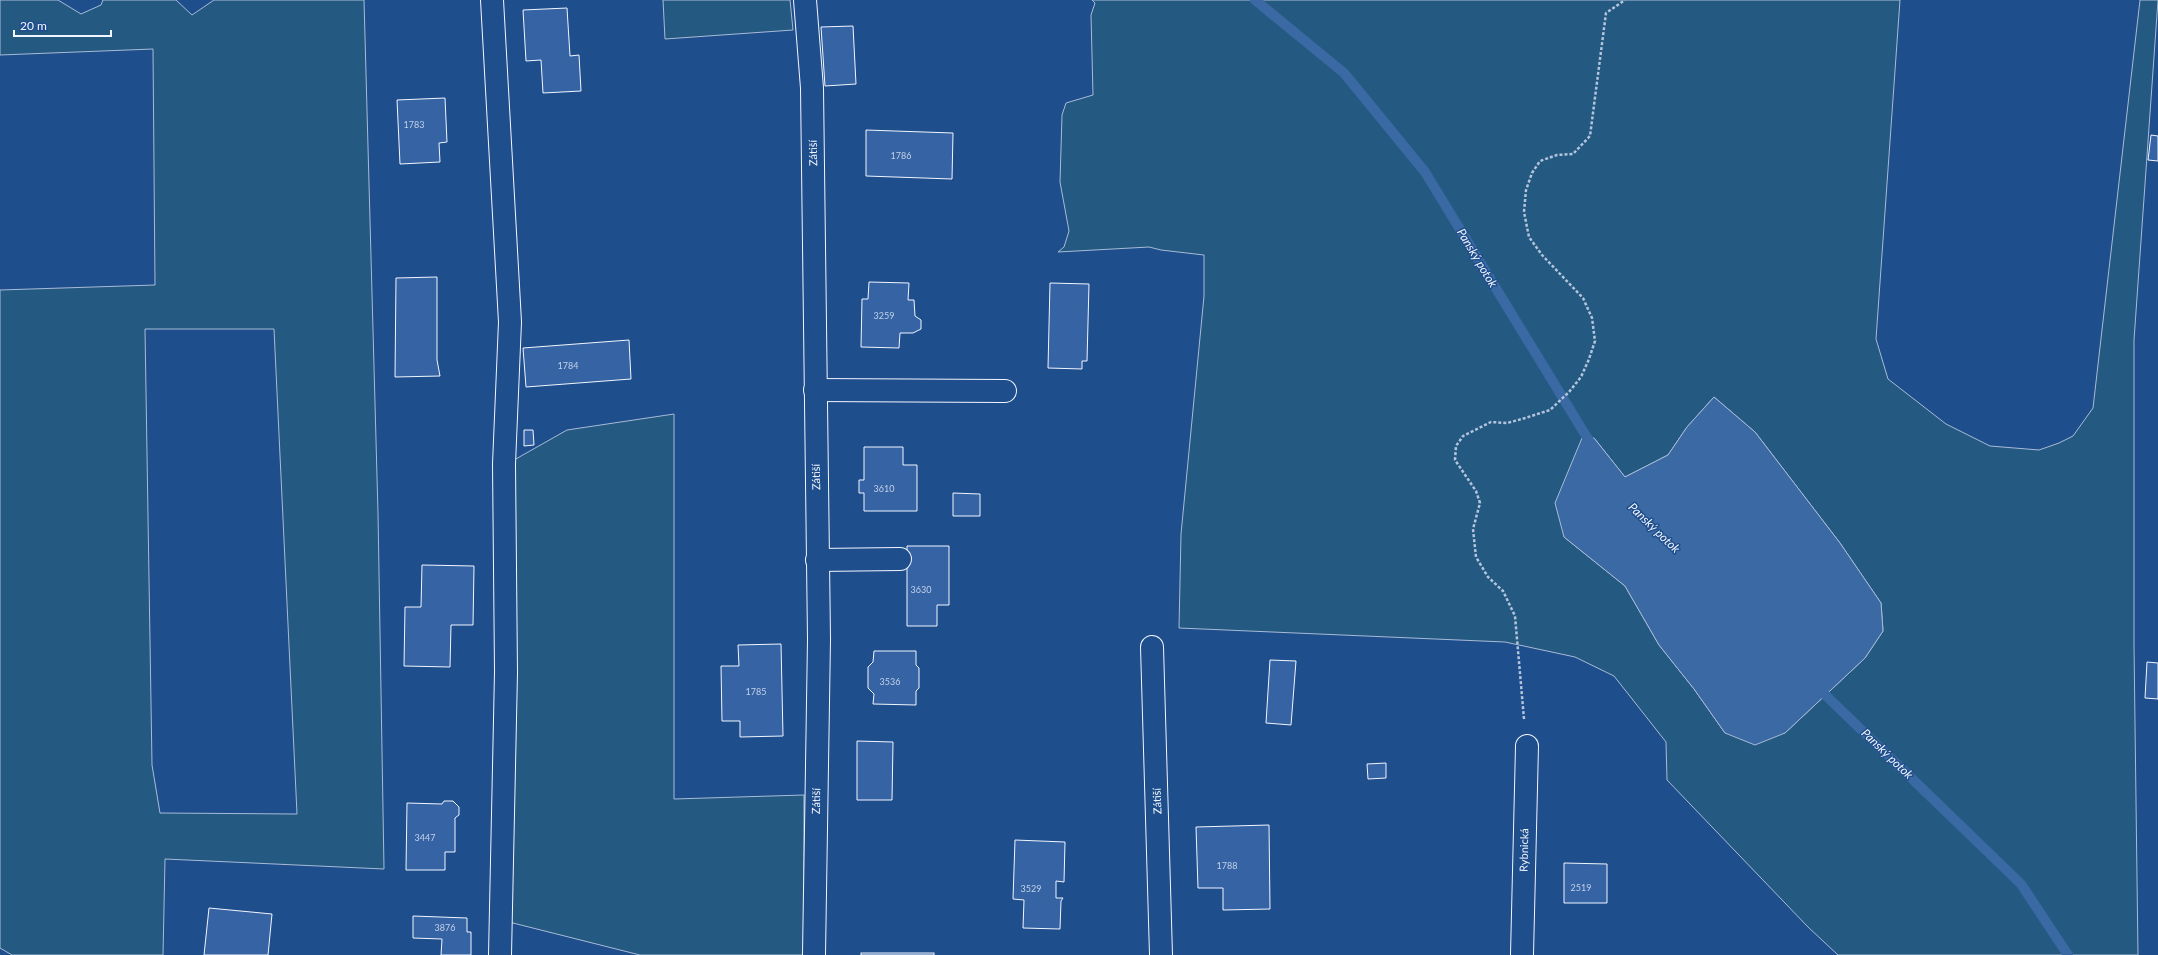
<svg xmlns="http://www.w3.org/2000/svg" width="2158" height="955" viewBox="0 0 2158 955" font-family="Lato,sans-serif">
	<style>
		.green { fill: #245a82; stroke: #a8bbd7; fill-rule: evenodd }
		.water { fill: #3b69a3; stroke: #a8bbd7 }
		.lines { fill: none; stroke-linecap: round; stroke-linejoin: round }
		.stream { stroke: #3b69a3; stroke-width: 10 }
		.building { fill: #3563a3; stroke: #f2f6ff }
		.minor-casing { stroke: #f2f6ff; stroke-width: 24 }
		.path { stroke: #b3c4dc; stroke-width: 2.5; stroke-dasharray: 3 2; stroke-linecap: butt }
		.minor { stroke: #1f4e8c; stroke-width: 22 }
		.labels { text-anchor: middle; stroke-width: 3; stroke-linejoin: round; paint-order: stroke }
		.number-label { font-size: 9px; fill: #c3d1e8 }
		.street-label { font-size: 11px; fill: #f2f6ff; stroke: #1f4e8c }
		.water-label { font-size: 12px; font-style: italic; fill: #f2f6ff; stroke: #1f4e8c }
	</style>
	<rect width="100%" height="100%" fill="#1f4e8c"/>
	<g class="green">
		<path d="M 0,0 L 58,0 L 81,14 L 101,5 L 103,0 L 176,0 L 192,15 L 214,0 L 364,0 L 378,513 L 384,869 L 165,859 L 163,955 L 12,955 L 0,948 L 0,290 L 155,285 L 153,49 L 0,55 ZM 145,329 L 274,329 L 297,814 L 160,813 L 152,765 Z"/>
		<polygon points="663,0 790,0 793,30 665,39"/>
		<path d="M 1092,0 L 1900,0 L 1876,339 L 1888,379 L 1946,424 L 1990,446 L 2039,450 L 2059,443 L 2073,436 L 2093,408 L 2140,0 L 2158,0 L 2134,340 L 2134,646 L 2138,955 L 1838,955 L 1808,927 L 1667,780 L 1666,742 L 1614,676 L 1575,657 L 1505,642 L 1179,628 L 1181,534 L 1204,296 L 1204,255 L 1161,250 L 1149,247 L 1058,252 L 1064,247 L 1069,231 L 1060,182 L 1062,115 L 1066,103 L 1093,95 L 1091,15 L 1095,3 ZM 1714,397 L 1755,432 L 1840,543 L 1881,603 L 1883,631 L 1865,658 L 1785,733 L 1725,733 L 1694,689 L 1659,645 L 1625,586 L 1564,537 L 1594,438 L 1625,477 L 1668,455 L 1687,427 Z"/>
		<polygon points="674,414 674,799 804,795 804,955 640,955 509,922 514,460 567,430"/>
	</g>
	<polygon class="water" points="1714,397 1755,432 1840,543 1881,603 1883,631 1865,658 1785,733 1755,745 1725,733 1694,689 1659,645 1625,586 1564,537 1555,503 1582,438 1594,438 1625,477 1668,455 1687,427"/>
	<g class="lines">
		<g class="stream">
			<polyline points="1255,0 1344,73 1425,172 1594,449"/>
			<polyline points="1816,686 2021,884 2068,955"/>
		</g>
	</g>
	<g class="building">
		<polygon points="567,8 570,56 579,55 581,91 543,93 541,60 526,61 523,10"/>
		<polygon points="853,26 856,84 825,86 821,27"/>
		<polygon points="445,98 447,142 439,143 440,162 400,164 397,100"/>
		<polygon points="866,130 953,133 952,179 866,176"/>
		<polygon points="2151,135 2158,136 2158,161 2148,160"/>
		<polygon points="437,277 437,360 440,376 395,377 396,278"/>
		<polygon points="869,282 909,283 908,300 914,300 915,316 921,320 921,329 913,333 900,333 899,348 861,347 862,299 868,299"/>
		<polygon points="1050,283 1089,284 1087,361 1082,361 1082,369 1048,368"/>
		<polygon points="629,340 631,379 526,387 523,348"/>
		<polygon points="524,430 533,430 534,445 524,446"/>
		<polygon points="864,447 903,447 903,465 917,465 917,511 864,511 864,493 859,493 859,480 864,480"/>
		<polygon points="953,493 980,494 980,516 953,516"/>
		<polygon points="907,546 949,546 949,605 937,605 937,626 907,626"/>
		<polygon points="422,565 474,566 473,625 451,625 450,667 404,666 405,607 421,607"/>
		<polygon points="781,644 783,736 740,737 740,721 722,721 721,666 739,666 738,645"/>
		<polygon points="874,651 916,651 916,665 919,668 919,688 916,691 916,705 873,704 874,694 868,688 868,667 873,662"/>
		<polygon points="1270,660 1296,661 1291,725 1266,723"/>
		<polygon points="2147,662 2158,663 2158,699 2145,698"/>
		<polygon points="857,741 893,742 892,800 857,800"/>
		<polygon points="1386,763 1386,778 1368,779 1367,764"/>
		<polygon points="444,801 453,801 459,807 459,815 455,818 455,852 445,852 445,870 406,870 407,803 442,804"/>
		<polygon points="1269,825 1270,909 1223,910 1223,888 1198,888 1196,827"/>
		<polygon points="1015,840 1065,842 1064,882 1056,881 1056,898 1063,898 1061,901 1060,929 1023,928 1024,900 1013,899"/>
		<polygon points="1564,863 1607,864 1607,903 1564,903"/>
		<polygon points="209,908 272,914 268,955 204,955"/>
		<polygon points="413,916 467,918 467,932 471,932 471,955 441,955 442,939 413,938"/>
		<rect x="861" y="953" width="73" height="2"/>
	</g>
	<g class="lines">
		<g class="minor-casing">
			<g id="minor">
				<polyline points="492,0 510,322 504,464 506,672 500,955"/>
				<polyline points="805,0 812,88 819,639 814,955"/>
				<polyline points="815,390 1005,391"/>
				<polyline points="817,560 900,559"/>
				<polyline points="1152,647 1161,955"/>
				<polyline points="1522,955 1527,746"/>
			</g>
		</g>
		<polyline class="path" points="1524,719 1515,616 1503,591 1488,577 1476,557 1473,529 1480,503 1476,491 1455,460 1456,446 1463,436 1491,422 1507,423 1522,419 1550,410 1569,392 1581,377 1589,359 1595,341 1592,318 1583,298 1542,255 1529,237 1524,212 1526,190 1532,173 1540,161 1557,155 1573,154 1590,136 1606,13 1625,0"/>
		<use href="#minor" class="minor"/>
	</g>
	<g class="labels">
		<g class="number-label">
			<text x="414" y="128">1783</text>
			<text x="901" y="159">1786</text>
			<text x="884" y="319">3259</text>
			<text x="568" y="369">1784</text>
			<text x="884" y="492">3610</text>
			<text x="921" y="593">3630</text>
			<text x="890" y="685">3536</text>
			<text x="756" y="695">1785</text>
			<text x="425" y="841">3447</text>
			<text x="1227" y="869">1788</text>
			<text x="1581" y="891">2519</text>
			<text x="1031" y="892">3529</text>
			<text x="445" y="931">3876</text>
		</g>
		<g class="street-label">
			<text transform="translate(813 153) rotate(-91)" y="4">Zátiší</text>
			<text transform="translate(816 477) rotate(-91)" y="4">Zátiší</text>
			<text transform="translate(816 801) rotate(-89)" y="4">Zátiší</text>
			<text transform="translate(1157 801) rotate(-92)" y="4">Zátiší</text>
			<text transform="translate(1524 850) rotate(-89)" y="4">Rybnická</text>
		</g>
		<g class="water-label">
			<text transform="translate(1477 258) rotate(59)" y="4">Panský potok</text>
			<text transform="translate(1654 528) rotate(44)" y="4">Panský potok</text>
			<text transform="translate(1887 754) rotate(44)" y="4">Panský potok</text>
		</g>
	</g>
	<path d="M14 30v6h97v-6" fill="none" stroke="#f2f6ff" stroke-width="2"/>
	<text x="20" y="30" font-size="12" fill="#f2f6ff" stroke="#1f4e8c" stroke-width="3" paint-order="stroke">20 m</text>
</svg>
